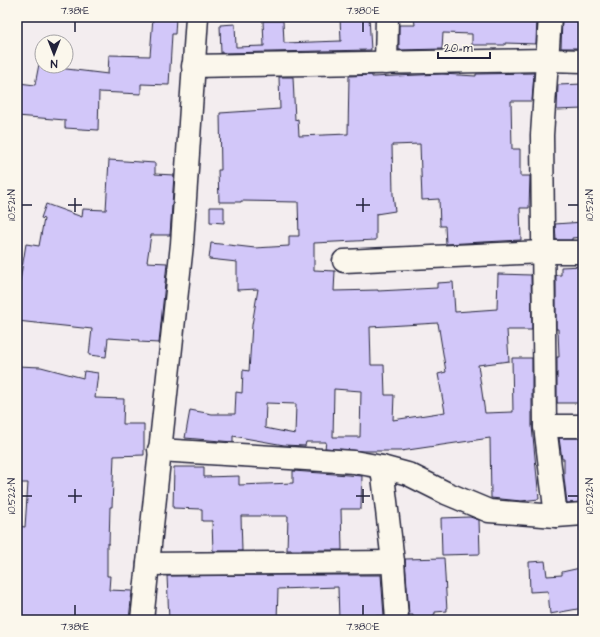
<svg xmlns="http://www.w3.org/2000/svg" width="600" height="637" viewBox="0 0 600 637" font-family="'Architects Daughter',sans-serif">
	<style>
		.building { fill: #d2c7f9; stroke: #22223b; fill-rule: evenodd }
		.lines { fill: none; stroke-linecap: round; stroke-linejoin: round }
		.minor-casing { stroke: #22223b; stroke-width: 25 }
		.minor { stroke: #fbf7ec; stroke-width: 22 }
		.ticks { fill: none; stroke: #22223b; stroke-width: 1.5 }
		.neatline { fill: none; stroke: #22223b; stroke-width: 1.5 }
		.ticks-label { font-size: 10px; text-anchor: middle; fill: #22223b }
	</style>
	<rect width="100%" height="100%" fill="#f3edef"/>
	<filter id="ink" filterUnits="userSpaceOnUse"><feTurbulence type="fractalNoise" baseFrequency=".025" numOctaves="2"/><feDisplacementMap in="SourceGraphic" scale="8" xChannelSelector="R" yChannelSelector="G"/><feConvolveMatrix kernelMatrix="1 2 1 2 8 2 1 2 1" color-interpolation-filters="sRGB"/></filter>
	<g filter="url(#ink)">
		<g class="building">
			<polygon points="153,17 176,17 175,34 172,34 169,85 141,84 141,94 99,92 98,130 65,128 65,120 17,116 19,83 35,85 39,64 42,65 42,66 108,74 109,55 150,56"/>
			<polygon points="340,17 369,17 371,50 221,53 220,25 235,24 236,47 264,46 263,21 283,21 284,43 341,41"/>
			<polygon points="414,17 537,17 536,44 505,43 505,45 472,45 472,34 443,33 442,49 399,50 399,25 415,25"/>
			<polygon points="562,18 583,18 583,48 561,48"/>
			<path d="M 534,73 L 532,101 L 511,101 L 512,149 L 520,149 L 520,176 L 530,176 L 529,208 L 520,208 L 521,240 L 446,244 L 445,226 L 440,226 L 439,199 L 422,200 L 420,144 L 392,145 L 393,194 L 395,211 L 376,214 L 376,240 L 314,243 L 314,270 L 335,271 L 334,291 L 378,290 L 378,291 L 437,288 L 437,283 L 453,282 L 455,312 L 497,309 L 498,274 L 531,275 L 532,330 L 507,330 L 509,361 L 478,365 L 485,413 L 513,412 L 512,358 L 532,358 L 532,426 L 539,499 L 521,501 L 491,498 L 490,438 L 401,451 L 362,451 L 325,448 L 326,442 L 306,442 L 305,446 L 284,445 L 233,436 L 233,442 L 185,438 L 190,410 L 212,414 L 235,414 L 236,392 L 242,393 L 243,370 L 249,371 L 252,325 L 258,289 L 237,290 L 237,262 L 209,259 L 211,243 L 255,248 L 289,246 L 289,236 L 299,236 L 298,202 L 241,201 L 241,202 L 219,202 L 218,170 L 221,170 L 220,113 L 280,109 L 279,77 L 293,77 L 295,120 L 298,119 L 299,136 L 348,134 L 349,76 L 372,75 L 372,77 L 442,74 L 476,76 L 476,74 ZM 438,323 L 446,372 L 438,374 L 445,412 L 393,420 L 394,395 L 385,395 L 384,365 L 371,365 L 370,327 ZM 334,389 L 361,391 L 360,437 L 333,437 ZM 266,403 L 296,404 L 295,434 L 265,428 Z"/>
			<polygon points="583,84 583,109 557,110 558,85"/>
			<polygon points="109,160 155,163 155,174 174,175 170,235 151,235 147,262 167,263 159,343 139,342 139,340 108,338 106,357 89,355 92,329 17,321 17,287 19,287 26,244 39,246 44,219 41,218 46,204 82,217 83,209 106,210"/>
			<polygon points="210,207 224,207 224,223 210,222"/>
			<polygon points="583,222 583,237 572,238 572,240 556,240 555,224"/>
			<polygon points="583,266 583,403 557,403 557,357 559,357 558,329 556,329 556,275 561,275 561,267"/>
			<polygon points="17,366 41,367 83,378 84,371 98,373 95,398 124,399 123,424 144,424 144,455 114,456 112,507 110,507 109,544 107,544 107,576 110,576 109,590 132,591 129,620 17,620 17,526 25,527 28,483 17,483"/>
			<polygon points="559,438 583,438 583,502 567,503 564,478 564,459 562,459"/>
			<polygon points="174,467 204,467 204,477 239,476 239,485 293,483 293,471 362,476 361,509 341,509 342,550 287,550 288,516 241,516 242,551 213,551 212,521 202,521 202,509 173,508"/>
			<polygon points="470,517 479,520 480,554 442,555 441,518"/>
			<polygon points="444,558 447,611 435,612 435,614 434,614 433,620 413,620 413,615 409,615 405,559"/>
			<polygon points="545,561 547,576 562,575 562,572 580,568 583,584 583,608 550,614 548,591 530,592 529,562"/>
			<polygon points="271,575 381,575 384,616 354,616 354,620 339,620 338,587 278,589 277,620 169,620 167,576"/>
		</g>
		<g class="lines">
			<g class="minor-casing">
				<g id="minor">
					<polyline points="550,17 542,135 545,426 556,516"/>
					<polyline points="386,63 387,17"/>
					<polyline points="193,66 547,60 583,61"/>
					<polyline points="344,261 543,252 583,252"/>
					<polyline points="545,426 583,426"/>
					<polyline points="159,450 354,462 382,467 408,474 446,493 489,511 556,516 583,514"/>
					<polyline points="382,467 393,562 397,620"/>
					<polyline points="148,564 393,562"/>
					<polyline points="142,620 182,244 197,17"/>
				</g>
			</g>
			<use href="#minor" class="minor"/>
		</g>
	</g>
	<path class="ticks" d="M 75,22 L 75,32M 363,22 L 363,32M 75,198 L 75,212M 363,198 L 363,212M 22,205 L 32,205M 68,205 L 82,205M 356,205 L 370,205M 568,205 L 578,205M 75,489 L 75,503M 363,489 L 363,503M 22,496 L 32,496M 68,496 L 82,496M 356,496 L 370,496M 568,496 L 578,496M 75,605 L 75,615M 363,605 L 363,615"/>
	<rect width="600" height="637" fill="none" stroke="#fbf7ec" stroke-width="44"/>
	<g transform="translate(54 54) rotate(180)"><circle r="19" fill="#fbf7ec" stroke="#a4a2a5"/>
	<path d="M0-3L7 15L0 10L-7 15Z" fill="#22223b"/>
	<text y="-6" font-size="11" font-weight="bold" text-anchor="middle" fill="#22223b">N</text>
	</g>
	<path d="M438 52v6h52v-6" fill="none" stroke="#22223b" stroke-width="2"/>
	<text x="444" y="52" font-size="12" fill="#22223b" stroke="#fbf7ec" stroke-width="3" paint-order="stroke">20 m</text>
	<rect x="22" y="22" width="556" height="593" class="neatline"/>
	<g class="ticks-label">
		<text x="75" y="14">7.381°E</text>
		<text x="363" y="14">7.380°E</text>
		<text transform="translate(589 205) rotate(-90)" y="4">10.521°N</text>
		<text transform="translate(11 205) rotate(-90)" y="4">10.521°N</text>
		<text transform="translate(589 496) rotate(-90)" y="4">10.522°N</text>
		<text transform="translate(11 496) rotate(-90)" y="4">10.522°N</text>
		<text x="75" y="630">7.381°E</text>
		<text x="363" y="630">7.380°E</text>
	</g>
</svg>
